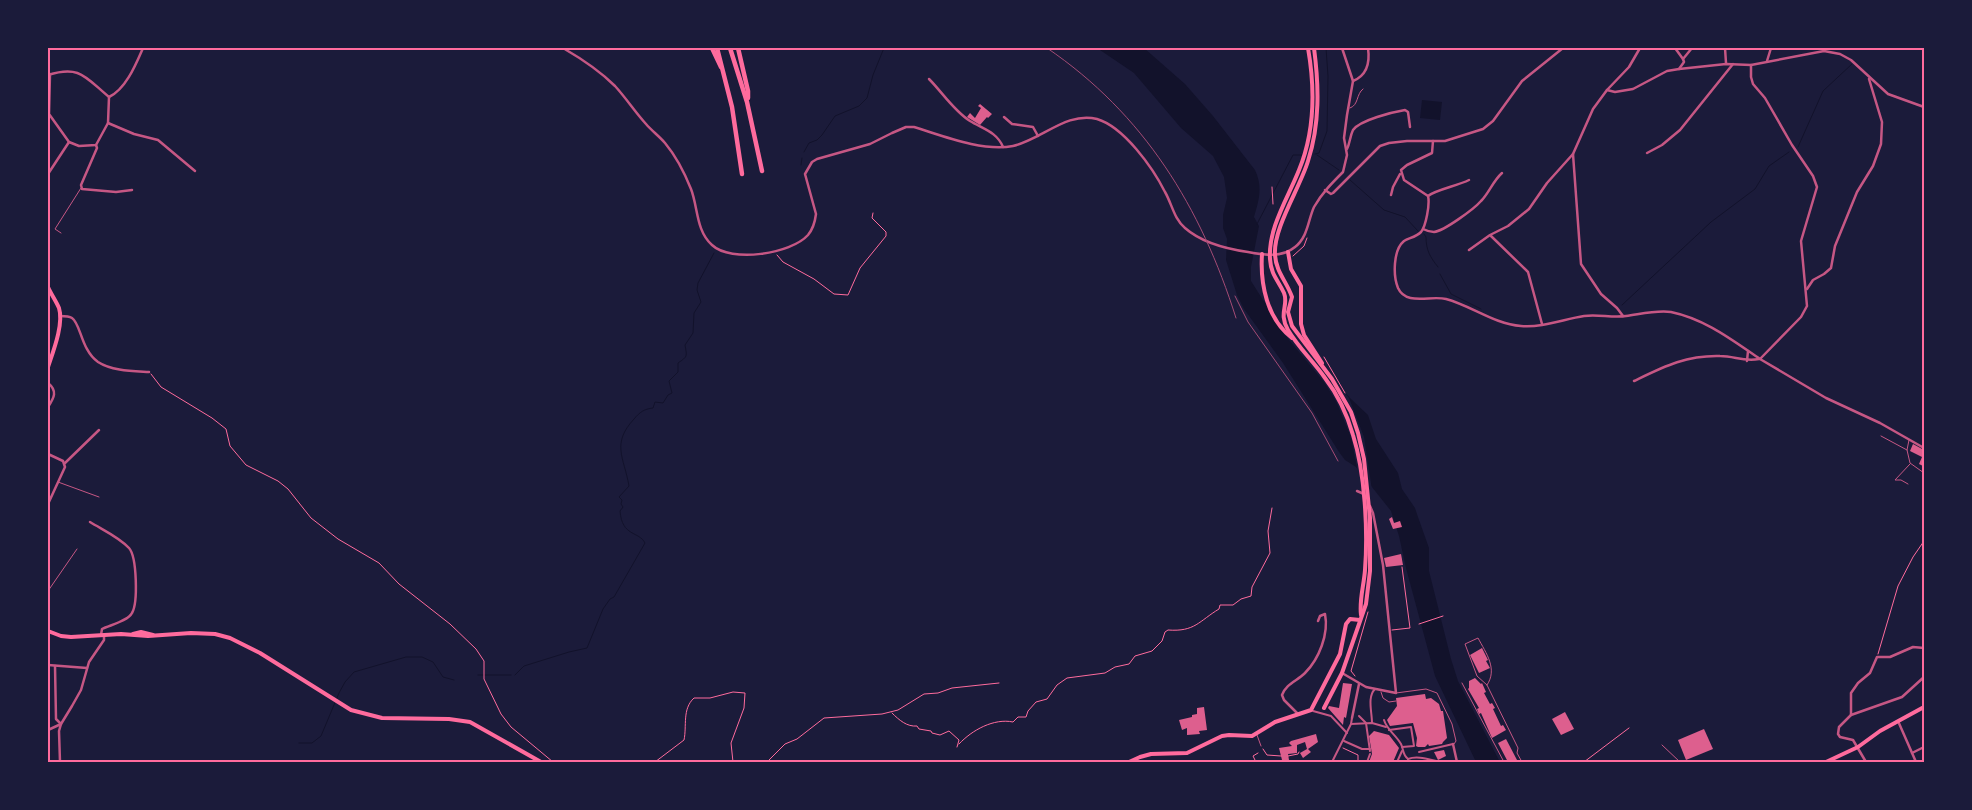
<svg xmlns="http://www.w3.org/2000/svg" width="1972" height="810" viewBox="0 0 1972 810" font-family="Poppins,sans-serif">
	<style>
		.water { fill: #12122b }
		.pier { fill: #1b1b3a }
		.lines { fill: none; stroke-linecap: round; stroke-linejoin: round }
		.stream { stroke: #12122b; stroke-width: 1 }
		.building { fill: #dd5f8e }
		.path { stroke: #ff6b9d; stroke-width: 1 }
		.service { stroke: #c65784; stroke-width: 1 }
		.pedestrian { stroke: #c65784; stroke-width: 2 }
		.minor { stroke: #c65784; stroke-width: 2.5 }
		.secondary { stroke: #ff6b9d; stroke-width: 4 }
		.primary { stroke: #ff6b9d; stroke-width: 4 }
		.motorway { stroke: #ff6b9d; stroke-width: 4.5 }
		.rail { stroke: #a44b75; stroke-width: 1 }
		.neatline { fill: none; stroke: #ff6b9d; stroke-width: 2 }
	</style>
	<rect width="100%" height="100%" fill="#1b1b3a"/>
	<g class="water">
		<path d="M 1097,48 L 1144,48 L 1185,84 L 1213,116 L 1255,170 C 1263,187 1259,200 1254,217 L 1259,226 L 1251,267 L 1251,281 L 1263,300 L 1350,398 L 1368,415 L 1376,439 L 1398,473 L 1402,489 L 1415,508 L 1418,517 L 1429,548 L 1429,571 L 1451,659 L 1458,681 L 1500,762 L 1476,762 L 1435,676 L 1406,568 L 1399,536 L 1391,511 L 1356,467 L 1345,460 L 1339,452 L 1283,363 L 1244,309 L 1237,295 L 1226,260 L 1227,239 L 1223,228 L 1223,215 L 1227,198 L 1224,177 L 1213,156 L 1181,128 L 1134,73 Z"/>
		<polygon points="1422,100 1442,102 1440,120 1420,118"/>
	</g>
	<polygon class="pier" points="1262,293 1280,319 1282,318 1330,372 1349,398 1364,437 1372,490 1358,473 1351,437 1336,401 1324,382 1280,329 1267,307"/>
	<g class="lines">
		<g class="stream">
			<polyline points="1798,147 1823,91 1852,64"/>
			<polyline points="804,152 809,143 817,140 822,135 835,116 859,106 867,98 873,75 884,48"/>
			<polyline points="1315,154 1319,153 1327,131 1328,76 1326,48"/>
			<polyline points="1317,155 1339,170"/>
			<polyline points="801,165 802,158"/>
			<polyline points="1350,180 1384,210 1405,217 1418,231"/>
			<polyline points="1257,224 1293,155 1302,155"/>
			<path d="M 1424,234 L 1426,237 C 1426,250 1430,257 1438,267"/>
			<polyline points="1440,274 1451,294 1481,309"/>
			<polyline points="1622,305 1711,222 1755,189 1769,166 1789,152"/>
			<polyline points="478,675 511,675"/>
			<path d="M 515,675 L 524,666 L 569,652 L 587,648 L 603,609 L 610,599 L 614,597 L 645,543 C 639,531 622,537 620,511 L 623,507 L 621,504 L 622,500 L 619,497 L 629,486 C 624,457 611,444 634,419 C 640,412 644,409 653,408 L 655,402 L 663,403 L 668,395 L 672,393 L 669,381 L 678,372 L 678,363 C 688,356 687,357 685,345 L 693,333 L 694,313 L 701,302 L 697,290 L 698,283 L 714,253"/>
			<polyline points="299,743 312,743 321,736 339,693 345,682 354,672 406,657 422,657 433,662 443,677 454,680"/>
		</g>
	</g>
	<g class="building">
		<polygon points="980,104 992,114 988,118 987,117 980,125 967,117 970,113 975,118 981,108 978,106"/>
		<polygon points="1913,444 1924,450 1923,466 1919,464 1922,457 1910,451"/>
		<polygon points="1392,517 1394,523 1400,521 1402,527 1393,529 1389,519"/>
		<polygon points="1401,554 1403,565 1386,567 1384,558"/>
		<polygon points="1482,648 1488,660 1486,661 1490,668 1479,673 1470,655"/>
		<polygon points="1475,678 1481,684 1482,683 1486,692 1484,693 1490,704 1492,703 1495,708 1493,709 1501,726 1503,725 1506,730 1492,738 1481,713 1479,714 1477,709 1479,708 1468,689 1469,688 1469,681"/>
		<polygon points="1343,683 1352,684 1346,718 1344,717 1343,725 1328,708 1329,706 1339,708"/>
		<polygon points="1425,694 1426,699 1431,698 1439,704 1441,711 1443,711 1447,738 1443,742 1442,744 1429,746 1428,744 1425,747 1418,747 1416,746 1417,738 1413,723 1390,726 1387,720 1397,706 1396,698"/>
		<polygon points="1204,707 1207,730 1199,731 1200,734 1187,735 1187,728 1182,730 1179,720 1192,717 1192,715 1197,714 1197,708"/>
		<polygon points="1565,712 1574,729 1561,735 1552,719"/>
		<polygon points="1704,729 1713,749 1686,760 1678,740"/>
		<polygon points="1374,731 1389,735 1399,748 1393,762 1369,762 1372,754 1369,736"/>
		<polygon points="1316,734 1318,742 1308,749 1311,752 1303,758 1300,753 1307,749 1305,742 1297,745 1297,753 1288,754 1289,760 1282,760 1279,748 1292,746 1289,743 1291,741"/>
		<polygon points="1506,739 1517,760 1514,761 1515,762 1508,762 1498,743"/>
		<polygon points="1444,750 1446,756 1438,760 1434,752"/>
	</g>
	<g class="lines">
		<g class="path">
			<polyline points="1272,187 1273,204"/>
			<polyline points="777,255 783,262 814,279 834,294 848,295 860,268 886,236 886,232 872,218 873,213"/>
			<polyline points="1293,256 1304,246 1307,238"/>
			<polyline points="1324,357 1345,393"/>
			<polyline points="151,374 161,387 212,418 226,429 230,446 246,465 278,481 288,489 311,518 338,539 379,563 399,584 450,624 476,649 484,661 484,679 501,714 511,727 553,762"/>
			<polyline points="1419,624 1443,616"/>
			<polyline points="1392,630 1410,628 1402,567"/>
			<polyline points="1878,654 1898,586 1913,557 1924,541"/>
			<polyline points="1355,676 1351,671 1368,612"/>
			<path d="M 892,713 C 899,720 907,727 917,726 L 919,729 L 931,731 L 932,733 L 940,735 L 949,731 L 959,740 L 957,747"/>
			<path d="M 959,744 C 972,730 994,718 1013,722 L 1018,717 L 1026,717 L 1028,711 L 1036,702 L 1047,699 L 1057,685 L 1067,678 L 1105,673 L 1115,667 L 1129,664 L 1135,656 L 1152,651 L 1162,641 L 1165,632 L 1168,630 C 1195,632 1199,621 1219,609 L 1220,605 L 1233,605 L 1241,599 L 1251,596 L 1252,587 L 1270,553 L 1268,531 L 1272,508"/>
			<polyline points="1343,748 1358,755 1358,762"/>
			<polyline points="1263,749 1267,755 1281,756"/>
			<polyline points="1288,756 1298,754 1299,752"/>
			<path d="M 655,762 L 684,740 C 687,726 682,709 694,698 L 710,698 L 733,692 L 745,693 L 744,708 L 731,743 L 733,762"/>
			<polyline points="767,762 785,744 797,739 824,718 882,714 898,710 924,694 938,693 952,688 999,683"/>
			<polyline points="1256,762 1253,756 1258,753"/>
			<polyline points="1584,762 1629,728"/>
		</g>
		<g class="service">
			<path d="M 1350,108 C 1359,105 1356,94 1363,89"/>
			<polyline points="61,233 55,229 81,188"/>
			<polyline points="1881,436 1907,450"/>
			<polyline points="1909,440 1907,450 1910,463 1924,473"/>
			<polyline points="58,482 99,497"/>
			<polyline points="1908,484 1901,480 1895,480 1910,464"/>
			<polyline points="48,591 77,549"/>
			<polyline points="1462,683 1504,762"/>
			<path d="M 1487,685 C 1498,669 1486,653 1478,638 L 1465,644 L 1477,676 L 1487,685 L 1518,748 L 1517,753 L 1522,762 L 1520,762"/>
			<polyline points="1381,692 1383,698 1389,702 1396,701"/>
			<polyline points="1396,693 1426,689 1437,693 1452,724 1456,741 1454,744"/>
			<polyline points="1257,735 1261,746"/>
			<polyline points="1662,745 1680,762"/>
		</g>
		<g class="pedestrian">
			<polyline points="1313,711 1331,716 1347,733"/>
			<polyline points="1359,716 1366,723 1370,751"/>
			<path d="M 1384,720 C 1387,730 1396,735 1401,744 C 1404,750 1402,754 1408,759"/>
			<path d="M 1372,723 C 1372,712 1367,697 1375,689"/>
			<polyline points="1351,724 1372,723 1386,727"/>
			<polyline points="1389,730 1411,727 1414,746 1402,747"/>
			<polyline points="1344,741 1362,749 1370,749"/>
			<polyline points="1419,752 1453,744"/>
			<polyline points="1332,762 1351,724 1352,718"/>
			<polyline points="1367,762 1370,754"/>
			<polyline points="1397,762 1402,751"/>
			<path d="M 1408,762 L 1408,759 C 1418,755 1430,760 1441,762"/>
		</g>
		<g class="minor">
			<path d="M 563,48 C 582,59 600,71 615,86 C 626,98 635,112 646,124 C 652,131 659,136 665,143 C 675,155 685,174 691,189 C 698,207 696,231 712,245 C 731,263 791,254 808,235 C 813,229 815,222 816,214 L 805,174 L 812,162 L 817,159 L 870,144 L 892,133 L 906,127 L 914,127 C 943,136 983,152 1013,146 C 1041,140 1067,111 1097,119 C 1124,127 1153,168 1165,192 C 1172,204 1174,219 1185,228 C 1202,243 1227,249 1248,252 C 1264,255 1282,258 1295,247 C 1308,237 1308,220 1314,207 C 1322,193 1332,183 1343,172 L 1347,155 L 1344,138 L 1347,115 L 1353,81 L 1342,48"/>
			<polyline points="1675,48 1683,59"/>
			<polyline points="1725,48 1726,63"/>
			<polyline points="1767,61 1771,48"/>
			<polyline points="1751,65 1751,77 1753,84 1765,98 1792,145 1813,176 1817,187 1801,241 1807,306 1801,317 1760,359 1826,398 1880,423 1924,448"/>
			<polyline points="1679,69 1684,62 1683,59 1692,48"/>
			<path d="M 48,75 C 80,65 85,77 109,97 L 108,123 L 96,145 L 79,146 L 69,142 L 49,114 L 50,74"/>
			<path d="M 929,79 C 942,92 954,111 970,121 C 983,129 997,132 1003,147"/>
			<path d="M 1353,81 C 1368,75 1370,62 1368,48"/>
			<polyline points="1607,90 1615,92 1633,89 1667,71 1679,69 1726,64 1751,65 1824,51 1840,54 1851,60 1888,94 1924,107"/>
			<path d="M 109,97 C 126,89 136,64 143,48"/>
			<polyline points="1004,117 1012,124 1033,127 1038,136"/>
			<polyline points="108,123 134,134 158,140 195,171"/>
			<path d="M 1433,141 L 1432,153 L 1407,165 L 1401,170 L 1404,180 L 1428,196 C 1430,204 1426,226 1421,232 C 1416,237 1409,238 1404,241 C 1393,250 1393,276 1398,288 C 1406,306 1431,295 1446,299 C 1472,306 1494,324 1521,326 C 1542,328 1564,319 1584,316 C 1598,314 1612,318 1626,316 C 1641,314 1656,310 1671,312 C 1705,319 1732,340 1760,359"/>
			<polyline points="96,145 97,148 81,185 82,189 116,192 132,190"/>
			<path d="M 1347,149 C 1350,143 1350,136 1353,130 C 1360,120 1393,112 1405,110 L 1408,112 L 1410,127"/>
			<polyline points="1647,153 1662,145 1680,130 1733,64"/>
			<polyline points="48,174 69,142"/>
			<polyline points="1325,190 1331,194 1333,193 1380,146 1389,143 1407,141 1445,141 1483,129 1493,121 1522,81 1563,48"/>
			<polyline points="1391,195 1393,187 1400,174"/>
			<path d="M 1428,196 C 1435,190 1457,186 1469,180"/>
			<path d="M 1423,229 C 1427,231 1430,232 1434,232 C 1444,231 1474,209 1481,201 C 1489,193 1493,181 1502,173"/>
			<polyline points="1491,236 1528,272 1542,324"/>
			<polyline points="1469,250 1490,235 1508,226 1529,209 1547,183 1573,154"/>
			<polyline points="1807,289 1813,280 1824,274 1831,268 1835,246 1857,192 1873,166 1881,144 1882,122 1869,79"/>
			<path d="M 60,316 C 64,316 69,316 72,318 C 81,324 81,350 98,362 C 112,371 132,371 149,372"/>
			<polyline points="1623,316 1617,308 1601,294 1581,264 1573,154 1593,109 1607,90 1629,67 1640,48"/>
			<polyline points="1747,361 1748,351"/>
			<path d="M 1634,381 C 1663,367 1686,355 1720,356 C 1735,356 1743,362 1759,359"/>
			<path d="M 48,383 C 58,391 54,398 48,407"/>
			<polyline points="48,454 63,461 65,467 48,504"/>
			<polyline points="65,463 99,430"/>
			<polyline points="1357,491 1364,494"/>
			<path d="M 90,522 C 103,530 119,537 129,548 C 137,557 138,603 132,613 C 128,621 110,625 102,629 L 101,635"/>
			<polyline points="48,665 87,668"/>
			<polyline points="55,666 56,719 61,724 59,731 60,762"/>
			<polyline points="1342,673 1366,687 1396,693 1383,565 1373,513 1370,506"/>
			<path d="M 1298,714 L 1284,700 L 1282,695 C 1286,684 1297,681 1305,673 C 1319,659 1329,634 1325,614 L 1320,616 L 1318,621"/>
			<polyline points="1851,715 1851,693 1858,683 1870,673 1877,657 1890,657 1913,647 1924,648"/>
			<polyline points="1352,718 1359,684"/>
			<polyline points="1898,721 1916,762"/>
			<polyline points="48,730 61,724 72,706 81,690 89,662 104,640 104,635"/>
			<polyline points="1453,744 1457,762"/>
			<polyline points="1912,753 1924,747"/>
			<polyline points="1866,762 1853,740 1840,737 1838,734 1839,727 1851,715 1902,697 1924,677"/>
		</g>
		<g class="secondary">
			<path d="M 48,287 C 51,294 56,301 59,308 C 64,324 53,352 48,367"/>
			<polyline points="48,631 61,636 71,637 121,634 148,636 191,633 215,634 230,638 260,653 351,710 382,718 449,719 470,722 541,762"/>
			<polyline points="133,634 141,632 153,635"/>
			<polyline points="1129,762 1140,757 1151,754 1187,753 1222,736 1229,735 1252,736 1275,722 1311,710 1340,654 1346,624 1350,619 1360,620"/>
		</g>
		<g class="primary">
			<path d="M 1308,48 C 1315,88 1315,131 1299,170 C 1288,198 1268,228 1270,259 C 1271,275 1278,280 1284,293 C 1289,305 1278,313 1288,330 C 1298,347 1313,361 1325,378 C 1338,395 1347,414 1353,435 C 1365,473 1368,530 1365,570 C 1364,585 1359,600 1361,615"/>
			<path d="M 1314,48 C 1319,86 1320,124 1308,161 C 1300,188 1273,228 1275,255 C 1276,272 1287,282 1292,297 L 1288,312 L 1292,326 L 1332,379 L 1351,412 L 1358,433 L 1364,459 L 1370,518 L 1370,571 L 1366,604 L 1342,673 L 1324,708"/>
			<polyline points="1288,252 1291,269 1301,286 1301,324 1304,335 1322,363"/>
			<path d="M 1262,254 C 1260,284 1267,319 1292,338"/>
			<polyline points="1826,762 1858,747 1880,731 1924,707"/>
		</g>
		<g class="motorway">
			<polyline points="712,48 721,67"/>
			<polyline points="717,48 732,107 742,174"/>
			<polyline points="730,48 747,102 762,171"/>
			<polyline points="738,48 748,91 748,98"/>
		</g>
		<g class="rail">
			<path d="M 1047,48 C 1144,114 1201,207 1236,318"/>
			<polyline points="1235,296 1248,322 1312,413 1338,461"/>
		</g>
	</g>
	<rect width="1972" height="810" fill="none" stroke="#1b1b3a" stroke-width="98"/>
	<rect x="49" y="49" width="1874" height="712" class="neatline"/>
</svg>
